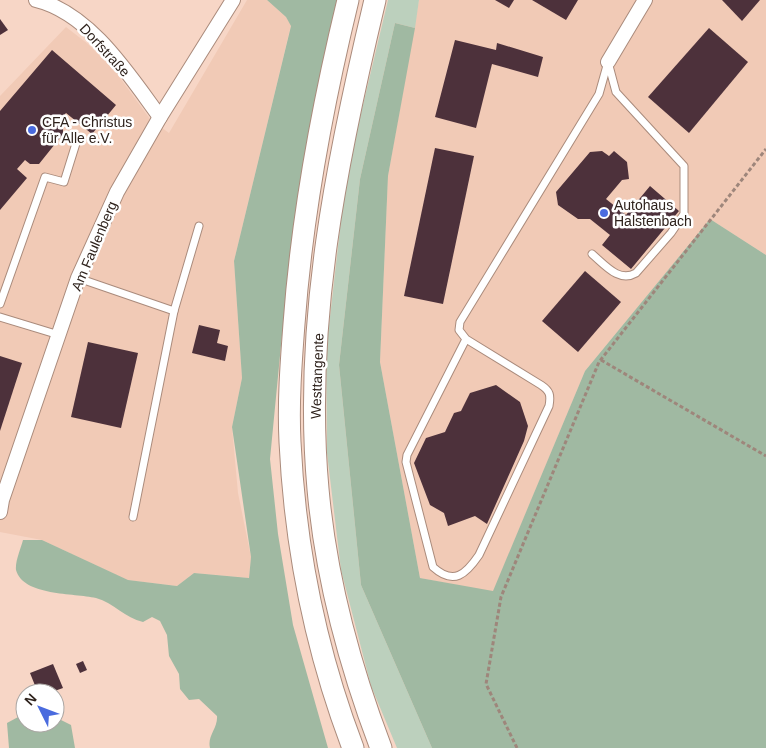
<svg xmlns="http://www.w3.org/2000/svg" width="766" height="748" viewBox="0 0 766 748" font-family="Arial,sans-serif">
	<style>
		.built { fill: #f1cab6 }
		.green { fill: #bcd0bd }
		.forest { fill: #a0b9a2 }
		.building { fill: #4d313b }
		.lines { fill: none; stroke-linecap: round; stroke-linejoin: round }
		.lane-casing { stroke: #aa8b7c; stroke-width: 9 }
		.street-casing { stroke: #aa8b7c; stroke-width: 16 }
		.primary-casing { stroke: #aa8b7c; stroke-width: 23 }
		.path { stroke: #9e867b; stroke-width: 3; stroke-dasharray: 4 2.5; stroke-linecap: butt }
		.lane { stroke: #fff; stroke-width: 7 }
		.street { stroke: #fff; stroke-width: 14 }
		.primary { stroke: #fff; stroke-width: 21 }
		.poi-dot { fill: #4a6bde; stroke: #fff; stroke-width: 2 }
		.labels { text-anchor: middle; stroke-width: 5; stroke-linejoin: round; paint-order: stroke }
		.street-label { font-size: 14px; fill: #2e221c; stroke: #fff }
		.poi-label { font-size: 14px; fill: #2e221c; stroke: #fff; text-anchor: start }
	</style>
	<rect width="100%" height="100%" fill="#f7d6c6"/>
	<g class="built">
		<polygon points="247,0 267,0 286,17 291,25 234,261 242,378 232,427 238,493 251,557 249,578 194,573 177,586 127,580 42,540 0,532 0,96 66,27 88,44 115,71 150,119 169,133"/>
		<polygon points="419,0 766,0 766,255 710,219 585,371 493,592 420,578 380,362 388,176"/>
	</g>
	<polygon class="green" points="388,0 419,0 415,28 395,23 360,179 339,365 361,585 432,748 397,748 371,686 341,570 327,453 326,352 346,176"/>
	<g class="forest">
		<path d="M 267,0 L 341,0 L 307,157 L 282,335 L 270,459 L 278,534 L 293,625 L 328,748 L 210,748 C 207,736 218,728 217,716 L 199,699 L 189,700 L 180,689 L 179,674 L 169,656 L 167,635 L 160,621 L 152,617 L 143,622 C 125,618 114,603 96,598 C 74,593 23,596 16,570 C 15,561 21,548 23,540 L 42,540 L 128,580 L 177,586 L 194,573 L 249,578 L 251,557 L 232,427 L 242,378 L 234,261 L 291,26 L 286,17 Z"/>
		<polygon points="395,23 415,28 388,176 380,362 420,578 493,591 585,371 710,219 766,255 766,748 432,748 361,585 339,365 360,179"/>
		<polygon points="20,716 25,718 25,723 55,723 55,717 71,725 75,748 9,748 7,723"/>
	</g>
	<g class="building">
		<polygon points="495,0 514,0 509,8"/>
		<polygon points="532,0 578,0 566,20"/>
		<polygon points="722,0 760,0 742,21"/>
		<polygon points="0,19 8,30 0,35"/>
		<polygon points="709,28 748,62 689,133 648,97"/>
		<polygon points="455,40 496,50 497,43 543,57 538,77 492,64 476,128 435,117"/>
		<polygon points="52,50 116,105 92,134 66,113 58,122 63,126 63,134 39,164 30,164 25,160 17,169 27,178 0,210 0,111"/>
		<polygon points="435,148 474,156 443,304 404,296"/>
		<polygon points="602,151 609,156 614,151 627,162 629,179 622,180 606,199 626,215 650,186 679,211 631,269 602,245 610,235 590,219 578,219 558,205 556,192 590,152"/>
		<polygon points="585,271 621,302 578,352 542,321"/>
		<polygon points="199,325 220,330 217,343 228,346 225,361 192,353"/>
		<polygon points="88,342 138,353 121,428 71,417"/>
		<polygon points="0,356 22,363 0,431"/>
		<polygon points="496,385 520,402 528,426 524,441 487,524 475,516 448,526 444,513 430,505 414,463 426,438 445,432 454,413 461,411 470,393"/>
		<polygon points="83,661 87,670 80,673 76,664"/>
		<polygon points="53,664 63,688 49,693 38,693 30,673"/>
	</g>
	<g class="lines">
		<g class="lane-casing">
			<g id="lane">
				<path d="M 592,254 C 605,265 619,283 636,273 L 671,233 L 684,214 L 684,166 L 616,92 L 608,62"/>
				<polyline points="78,278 174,311 199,226"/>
				<polyline points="0,304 45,177 64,182 78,137"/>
				<polyline points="0,317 59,335"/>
				<path d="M 466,339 L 407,455 L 406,462 L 433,567 C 454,586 466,574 479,555 L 549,406 C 551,395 550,391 541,385 L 466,339 L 459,330 L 460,322 L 599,94 L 608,62"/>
				<polyline points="133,517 174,311"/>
			</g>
		</g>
		<g class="street-casing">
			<g id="street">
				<path d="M 36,0 C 90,13 129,75 160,117"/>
				<polyline points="608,62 645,0"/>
				<polyline points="0,512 2,500 78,278 117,192 160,117 233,0"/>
			</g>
		</g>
		<g class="primary-casing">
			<g id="primary">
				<path d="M 348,0 C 322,107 302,214 294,324 C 291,363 288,403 290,442 C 295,547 316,651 353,748"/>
				<path d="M 375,0 C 337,159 303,324 318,489 C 326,578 349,664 381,748"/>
			</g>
		</g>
		<g class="path">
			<polyline points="601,360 766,456"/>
			<polyline points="517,748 486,684 501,597 599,362 766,149"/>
		</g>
		<use href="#lane" class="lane"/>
		<use href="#street" class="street"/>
		<use href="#primary" class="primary"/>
	</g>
	<g class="poi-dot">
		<circle cx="32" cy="130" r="5"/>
		<circle cx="604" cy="213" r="5"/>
	</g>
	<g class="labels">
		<g class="street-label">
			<text transform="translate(105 50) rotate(47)" y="5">Dorfstraße</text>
			<text transform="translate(94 246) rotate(-67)" y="5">Am Faulenberg</text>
			<text transform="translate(317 376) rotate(-88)" y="5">Westtangente</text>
		</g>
		<g class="poi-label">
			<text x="42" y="127">CFA - Christus<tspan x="42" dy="16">für Alle e.V.</tspan></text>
			<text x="614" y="210">Autohaus<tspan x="614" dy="16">Halstenbach</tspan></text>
		</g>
	</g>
	<g transform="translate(40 708) rotate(312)"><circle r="24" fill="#ffffff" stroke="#aba7a4"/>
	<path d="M0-4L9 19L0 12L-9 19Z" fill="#4a6bde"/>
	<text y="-8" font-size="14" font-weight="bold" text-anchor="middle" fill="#2e221c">N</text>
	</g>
</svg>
